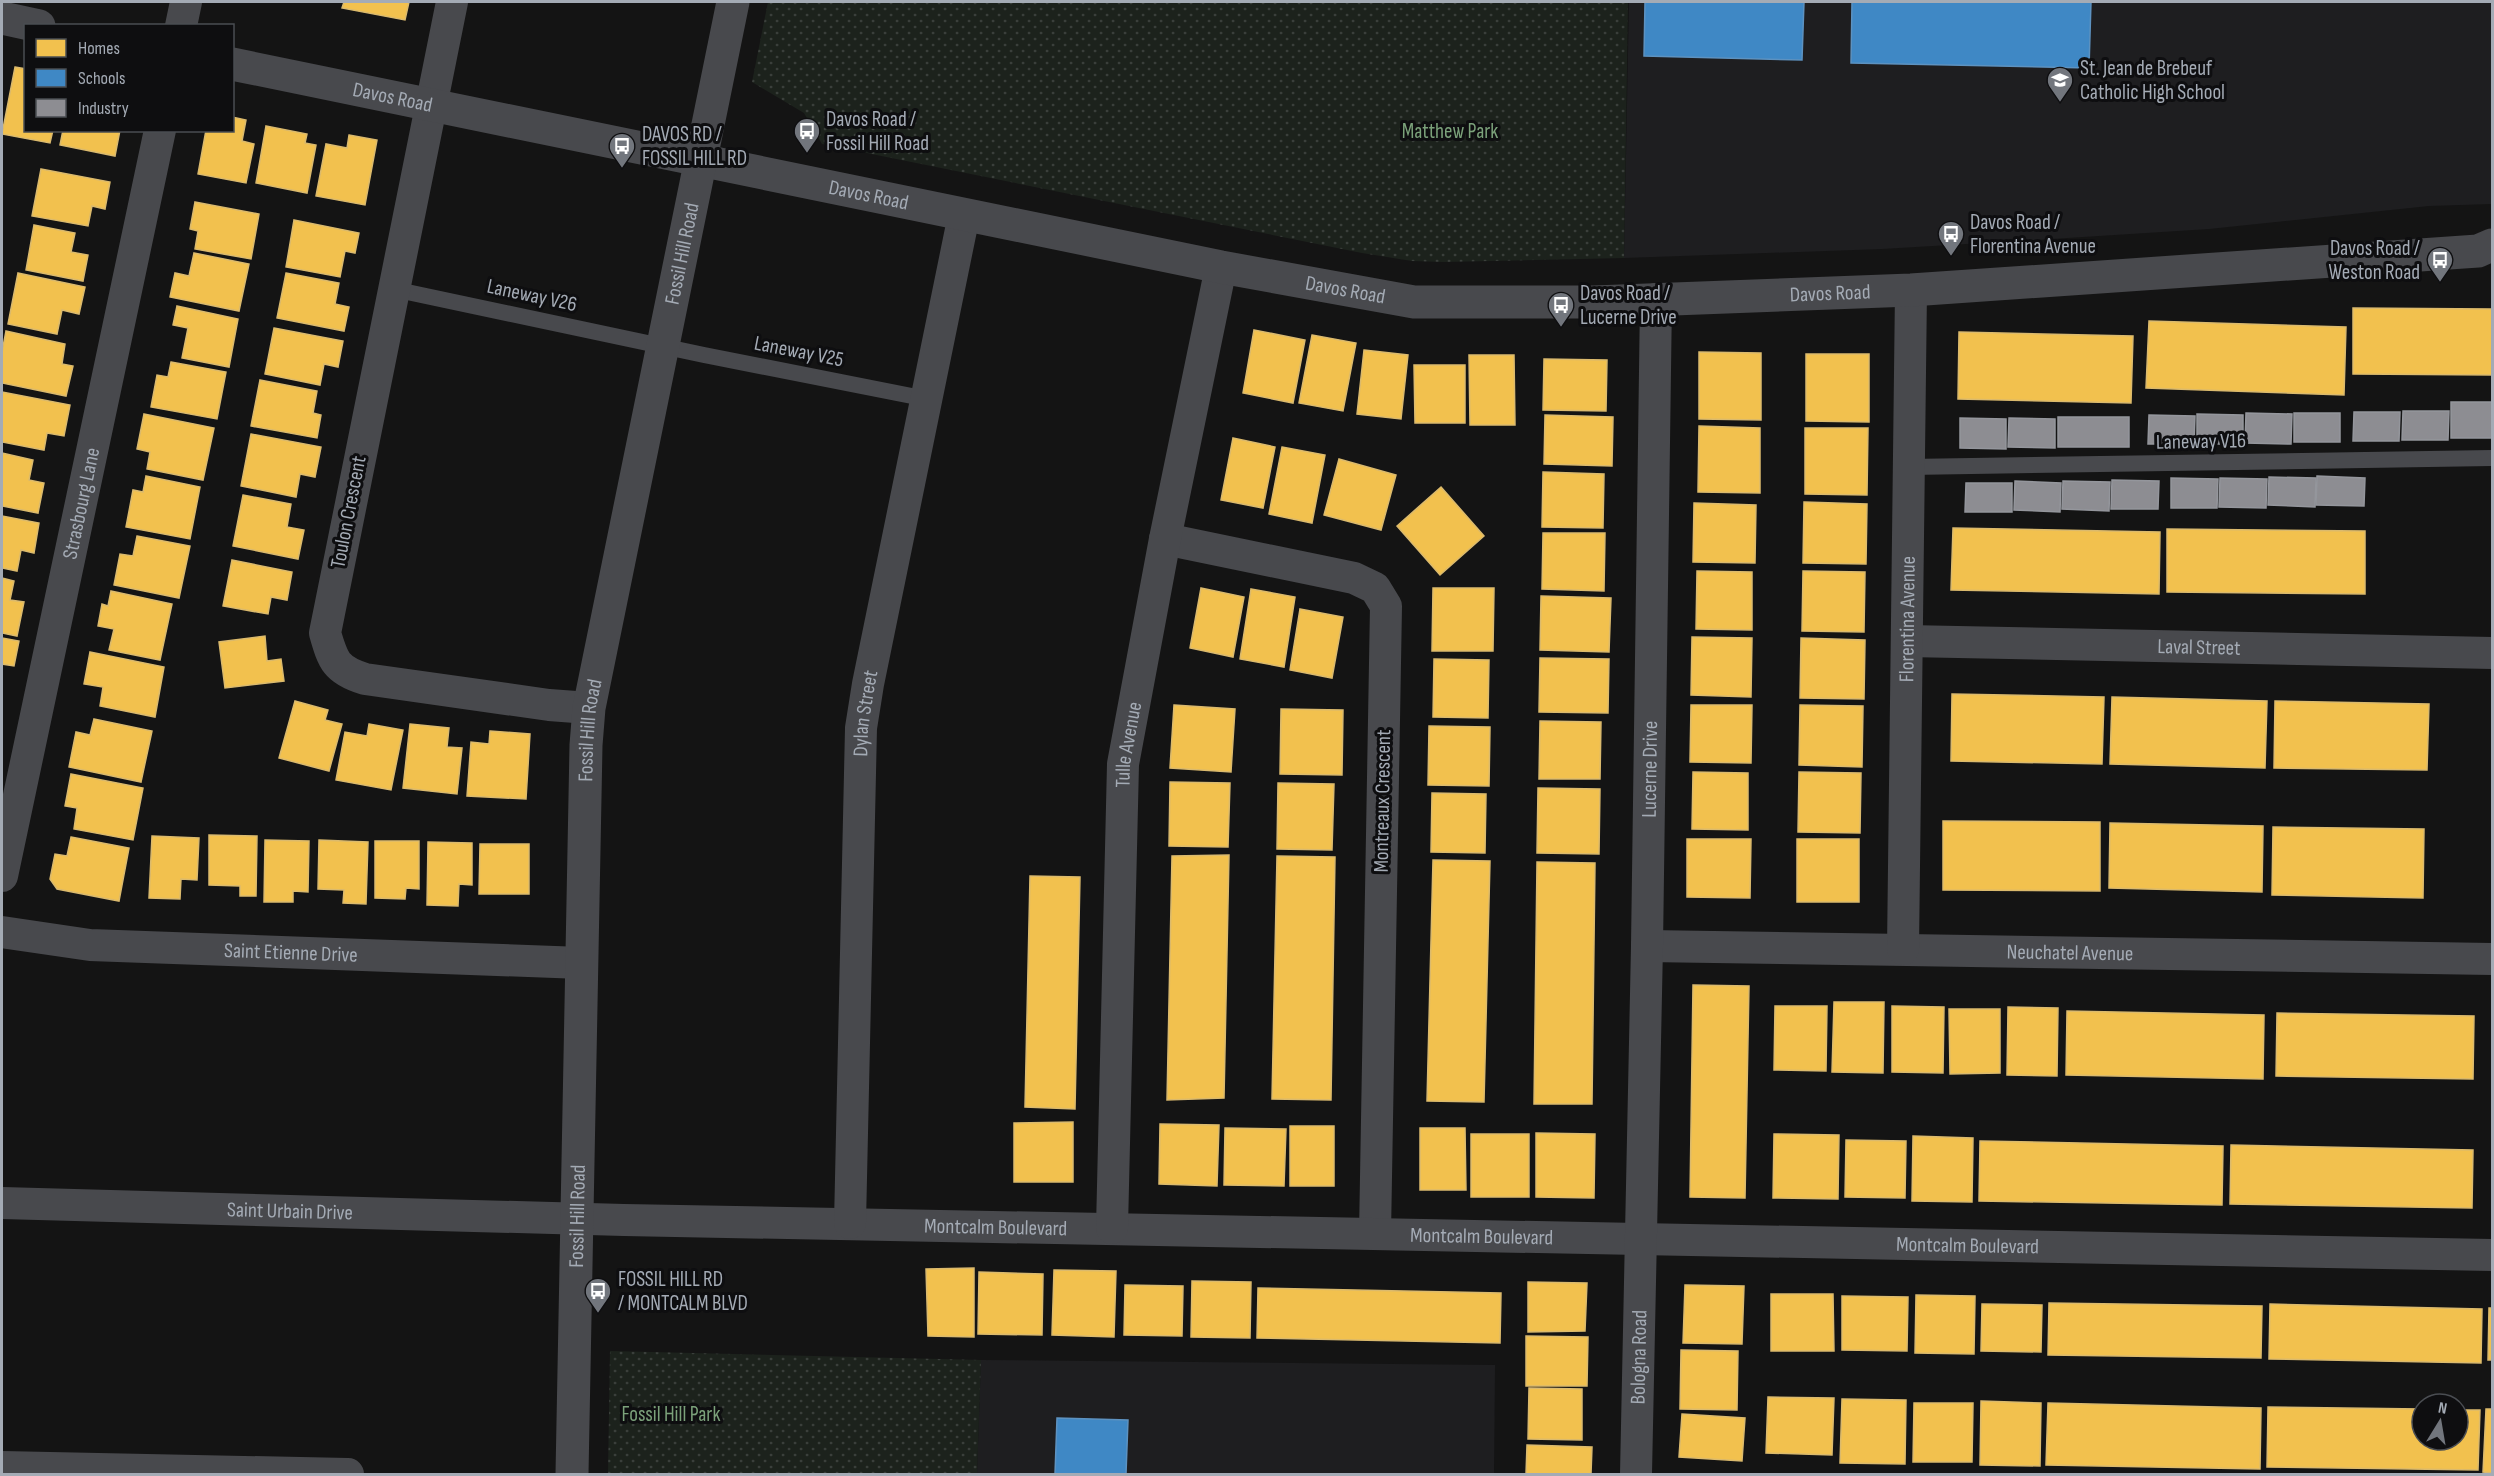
<svg xmlns="http://www.w3.org/2000/svg" width="2494" height="1476" viewBox="0 0 2494 1476" font-family="'Sofia Sans Condensed',sans-serif">
	<style>
		.built { fill: #1e1e20 }
		.park { fill: url(#park-dots) }
		.homes { fill: #f2c14e; stroke: #dbba6d; stroke-width: 1.5 }
		.schools { fill: #3f88c5; stroke: #5d92c0; stroke-width: 1.5 }
		.industry { fill: #8d8d92; stroke: #94969c; stroke-width: 1.5 }
		.lines { fill: none; stroke-linecap: round; stroke-linejoin: round }
		.service { stroke: #48494d; stroke-width: 16 }
		.minor { stroke: #48494d; stroke-width: 32 }
		.tertiary { stroke: #48494d; stroke-width: 33 }
		.labels { text-anchor: middle; stroke-width: 6; stroke-linejoin: round; paint-order: stroke }
		.poi-label { font-size: 21px; fill: #a4abb5; stroke: #0e0e10; text-anchor: start }
		.street-label { font-size: 21px; fill: #a4abb5; stroke: #0e0e10 }
		.park-label { font-size: 21px; fill: #7ba17a; stroke: #0e0e10 }
	</style>
	<defs>
		<pattern id="park-dots" width="8" height="8" patternUnits="userSpaceOnUse" patternTransform="scale(1.5)"><rect width="8" height="8" fill="#1c221c"/><path d="M2 2h.1M6 6h.1" fill="none" stroke="#3a3f3b" stroke-width="1.8" stroke-linecap="round"/></pattern>
	</defs>
	<rect width="100%" height="100%" fill="#141414"/>
	<g class="built">
		<polygon points="1629,2 2492,2 2492,204 2429,206 2209,229 2036,240 1882,249 1624,258"/>
		<polygon points="981,1360 1495,1365 1494,1474 977,1474"/>
	</g>
	<g class="park">
		<polygon points="768,2 1628,2 1624,258 1443,262 1412,261 1362,253 822,144 804,113 752,82"/>
		<polygon points="610,1351 981,1360 977,1474 608,1474"/>
	</g>
	<g class="homes">
		<polygon points="344,2 409,2 405,20 342,8"/>
		<polygon points="15,67 26,69 26,130 53,130 50,143 2,134"/>
		<polygon points="232,117 246,120 242,141 254,144 246,183 198,174 206,130 232,130"/>
		<polygon points="266,126 307,134 305,143 316,145 307,193 256,183"/>
		<polygon points="63,130 120,130 115,156 60,145"/>
		<polygon points="349,135 377,140 365,205 316,196 326,144 347,148"/>
		<polygon points="41,169 110,182 105,209 92,206 88,226 32,216"/>
		<polygon points="195,202 259,214 251,259 195,249 198,231 190,229"/>
		<polygon points="294,220 359,233 355,253 345,251 340,277 286,267"/>
		<polygon points="34,225 75,233 71,252 88,255 83,281 26,270"/>
		<polygon points="194,253 249,264 239,311 170,297 175,273 189,276"/>
		<polygon points="18,273 85,287 79,314 62,310 57,334 8,324"/>
		<polygon points="286,273 339,283 335,304 349,307 344,331 277,318"/>
		<polygon points="177,306 238,319 229,367 182,358 188,328 173,325"/>
		<polygon points="2353,308 2492,309 2492,375 2353,374"/>
		<polygon points="2149,321 2346,327 2344,395 2146,388"/>
		<polygon points="274,328 343,341 338,367 324,364 320,385 265,374"/>
		<polygon points="1254,330 1305,340 1293,403 1243,393"/>
		<polygon points="6,331 65,344 62,364 73,366 66,396 2,383 2,352"/>
		<polygon points="1959,332 2133,336 2131,403 1958,399"/>
		<polygon points="1312,335 1356,343 1343,411 1299,403"/>
		<polygon points="1364,350 1408,355 1401,419 1357,414"/>
		<polygon points="1699,352 1761,353 1761,420 1699,419"/>
		<polygon points="1806,354 1869,354 1869,422 1806,421"/>
		<polygon points="1469,355 1514,355 1515,425 1470,425"/>
		<polygon points="1544,359 1607,360 1606,411 1543,410"/>
		<polygon points="171,362 226,372 217,419 151,407 157,375 168,377"/>
		<polygon points="1414,365 1465,365 1465,423 1415,423"/>
		<polygon points="260,380 317,391 313,413 321,415 317,438 251,426"/>
		<polygon points="2,392 70,405 64,436 47,433 44,450 2,442"/>
		<polygon points="144,414 214,428 203,480 147,469 150,452 137,449"/>
		<polygon points="1545,415 1613,417 1612,466 1544,464"/>
		<polygon points="1699,426 1760,428 1760,493 1698,492"/>
		<polygon points="1805,428 1868,428 1867,495 1805,494"/>
		<polygon points="251,434 321,447 315,477 300,474 296,497 241,486"/>
		<polygon points="1233,438 1275,447 1263,508 1221,500"/>
		<polygon points="1282,447 1325,455 1312,523 1269,514"/>
		<polygon points="2,453 33,460 29,480 44,483 38,513 2,506"/>
		<polygon points="1339,459 1396,475 1381,530 1324,515"/>
		<polygon points="1543,472 1604,474 1603,528 1542,527"/>
		<polygon points="146,476 200,487 190,539 126,527 133,490 143,492"/>
		<polygon points="1441,487 1484,536 1440,575 1397,526"/>
		<polygon points="243,495 291,504 287,527 304,530 298,559 233,546"/>
		<polygon points="1804,502 1867,504 1866,564 1803,563"/>
		<polygon points="1694,503 1756,505 1755,563 1693,562"/>
		<polygon points="2,516 39,523 34,553 21,550 17,571 2,568"/>
		<polygon points="1953,528 2160,532 2159,594 1951,590"/>
		<polygon points="2167,529 2365,531 2365,594 2167,592"/>
		<polygon points="1543,533 1605,533 1604,591 1542,589"/>
		<polygon points="137,536 190,546 179,598 114,585 120,554 133,556"/>
		<polygon points="232,560 292,572 287,600 271,597 268,614 223,606"/>
		<polygon points="1697,571 1752,572 1752,630 1696,629"/>
		<polygon points="1803,571 1865,572 1864,632 1802,631"/>
		<polygon points="2,578 14,581 10,600 24,602 17,636 2,633"/>
		<polygon points="1201,588 1244,597 1233,657 1190,648"/>
		<polygon points="1433,588 1494,588 1493,651 1432,651"/>
		<polygon points="1251,589 1295,597 1284,667 1240,659"/>
		<polygon points="111,591 172,604 160,660 109,650 114,629 98,626 102,604 108,606"/>
		<polygon points="1541,596 1611,598 1609,652 1540,650"/>
		<polygon points="1300,609 1343,617 1332,678 1290,670"/>
		<polygon points="265,636 267,661 281,659 284,681 225,688 219,642"/>
		<polygon points="1692,637 1752,638 1751,697 1691,695"/>
		<polygon points="2,638 19,641 14,666 2,664"/>
		<polygon points="1801,638 1865,640 1864,699 1800,698"/>
		<polygon points="90,652 164,667 155,717 100,706 103,687 84,684"/>
		<polygon points="1540,658 1609,659 1608,713 1539,712"/>
		<polygon points="1434,659 1489,660 1488,718 1433,717"/>
		<polygon points="1952,694 2104,697 2102,764 1951,761"/>
		<polygon points="2112,697 2267,701 2265,768 2110,764"/>
		<polygon points="295,701 328,710 325,720 342,724 329,771 279,758"/>
		<polygon points="2275,701 2429,704 2427,770 2274,768"/>
		<polygon points="1174,705 1235,709 1231,772 1170,768"/>
		<polygon points="1691,705 1752,705 1751,763 1690,762"/>
		<polygon points="1800,705 1863,706 1862,767 1799,765"/>
		<polygon points="1281,709 1343,710 1342,775 1280,774"/>
		<polygon points="94,719 152,731 141,782 69,767 76,732 90,735"/>
		<polygon points="1540,721 1601,722 1600,779 1539,779"/>
		<polygon points="369,724 403,730 391,790 336,780 345,732 367,736"/>
		<polygon points="410,724 449,728 447,747 462,748 457,794 403,788"/>
		<polygon points="1429,726 1490,727 1489,786 1428,785"/>
		<polygon points="490,731 530,734 526,799 467,796 471,742 489,744"/>
		<polygon points="1693,772 1748,773 1748,830 1692,829"/>
		<polygon points="1799,772 1861,773 1860,833 1798,832"/>
		<polygon points="71,774 143,788 133,840 74,829 77,808 65,806"/>
		<polygon points="1170,782 1230,783 1228,847 1169,846"/>
		<polygon points="1278,783 1334,784 1332,850 1277,849"/>
		<polygon points="1538,788 1600,789 1599,854 1537,853"/>
		<polygon points="1432,793 1486,794 1485,853 1431,852"/>
		<polygon points="1943,821 2100,822 2100,891 1943,890"/>
		<polygon points="2110,823 2263,826 2262,892 2109,888"/>
		<polygon points="2273,827 2424,829 2423,898 2272,895"/>
		<polygon points="209,835 257,836 256,896 240,896 240,886 209,885"/>
		<polygon points="152,836 199,838 197,880 181,879 180,899 149,898"/>
		<polygon points="71,837 129,848 119,901 57,889 50,879 55,854 67,856"/>
		<polygon points="1687,839 1751,839 1750,898 1687,897"/>
		<rect x="1797" y="839" width="62" height="63"/>
		<polygon points="265,840 309,841 308,892 293,891 293,902 264,902"/>
		<polygon points="319,840 368,842 366,904 343,903 344,890 318,889"/>
		<polygon points="375,841 419,841 419,889 406,888 405,899 375,898"/>
		<polygon points="428,842 472,843 472,885 459,884 458,906 427,905"/>
		<polygon points="480,844 529,844 529,894 479,894"/>
		<polygon points="1229,855 1224,1098 1167,1100 1172,856"/>
		<polygon points="1277,856 1335,857 1331,1100 1272,1099"/>
		<polygon points="1433,860 1490,861 1484,1102 1427,1101"/>
		<polygon points="1537,862 1595,863 1592,1104 1534,1104"/>
		<polygon points="1030,876 1080,877 1075,1109 1025,1107"/>
		<polygon points="1693,985 1749,986 1745,1198 1690,1197"/>
		<polygon points="1834,1002 1884,1002 1883,1073 1832,1072"/>
		<polygon points="1775,1006 1827,1006 1826,1071 1774,1070"/>
		<polygon points="1892,1006 1944,1007 1943,1073 1892,1072"/>
		<polygon points="2008,1007 2058,1008 2057,1076 2007,1075"/>
		<polygon points="1949,1009 2000,1009 2000,1073 1950,1074"/>
		<polygon points="2067,1011 2264,1015 2263,1079 2066,1075"/>
		<polygon points="2277,1013 2474,1016 2473,1079 2276,1076"/>
		<polygon points="1073,1122 1073,1182 1014,1182 1014,1123"/>
		<polygon points="1160,1124 1219,1125 1217,1186 1159,1184"/>
		<rect x="1290" y="1126" width="44" height="60"/>
		<polygon points="1225,1128 1286,1129 1284,1186 1224,1185"/>
		<polygon points="1420,1128 1465,1128 1466,1190 1420,1190"/>
		<polygon points="1536,1133 1595,1134 1594,1198 1536,1197"/>
		<rect x="1471" y="1134" width="58" height="63"/>
		<polygon points="1774,1134 1839,1135 1838,1199 1773,1198"/>
		<polygon points="1913,1136 1973,1138 1972,1202 1912,1201"/>
		<polygon points="1846,1140 1906,1141 1905,1198 1845,1197"/>
		<polygon points="1980,1141 2223,1146 2222,1205 1979,1201"/>
		<polygon points="2231,1145 2473,1150 2472,1208 2230,1204"/>
		<polygon points="974,1268 974,1337 928,1336 926,1269"/>
		<polygon points="1054,1270 1116,1271 1114,1337 1052,1335"/>
		<polygon points="979,1272 1043,1274 1042,1335 978,1334"/>
		<polygon points="1192,1281 1251,1282 1250,1338 1191,1337"/>
		<polygon points="1528,1282 1587,1283 1585,1331 1528,1332"/>
		<polygon points="1125,1285 1183,1286 1182,1336 1124,1335"/>
		<polygon points="1685,1285 1744,1286 1742,1344 1683,1343"/>
		<polygon points="1258,1288 1501,1293 1500,1343 1257,1338"/>
		<polygon points="1771,1294 1833,1294 1834,1351 1771,1351"/>
		<polygon points="1916,1295 1975,1296 1974,1354 1915,1353"/>
		<polygon points="1842,1296 1908,1297 1907,1351 1842,1350"/>
		<polygon points="2049,1303 2262,1306 2261,1358 2048,1355"/>
		<polygon points="1982,1304 2042,1305 2041,1352 1981,1351"/>
		<polygon points="2270,1304 2482,1309 2481,1363 2269,1359"/>
		<polygon points="2489,1308 2492,1308 2492,1360 2488,1360"/>
		<polygon points="1526,1336 1588,1337 1587,1386 1526,1386"/>
		<polygon points="1681,1350 1738,1351 1737,1410 1680,1409"/>
		<polygon points="1529,1388 1582,1389 1582,1440 1528,1439"/>
		<polygon points="1768,1397 1834,1398 1832,1455 1766,1453"/>
		<polygon points="1842,1399 1906,1400 1905,1464 1840,1463"/>
		<polygon points="1981,1401 2041,1403 2040,1466 1980,1465"/>
		<polygon points="1914,1403 1973,1403 1972,1462 1913,1462"/>
		<polygon points="2048,1403 2261,1408 2260,1469 2046,1465"/>
		<polygon points="2268,1407 2422,1409 2422,1440 2458,1440 2458,1410 2480,1410 2478,1470 2267,1467"/>
		<polygon points="2486,1409 2492,1409 2492,1473 2483,1472"/>
		<polygon points="1682,1414 1745,1418 1742,1461 1679,1457"/>
		<polygon points="1527,1445 1592,1447 1591,1474 1526,1474"/>
	</g>
	<g class="schools">
		<polygon points="1645,2 1804,2 1802,60 1644,56"/>
		<polygon points="1852,2 2091,2 2089,68 1851,63"/>
		<polygon points="1057,1418 1128,1420 1126,1474 1055,1474"/>
	</g>
	<g class="industry">
		<rect x="2451" y="402" width="41" height="36"/>
		<polygon points="2403,411 2449,411 2448,440 2402,440"/>
		<polygon points="2354,412 2400,412 2399,441 2353,441"/>
		<polygon points="2246,413 2292,414 2291,444 2245,443"/>
		<rect x="2294" y="413" width="46" height="29"/>
		<polygon points="2197,414 2243,415 2243,444 2197,444"/>
		<polygon points="2149,415 2195,416 2194,444 2148,444"/>
		<rect x="2058" y="417" width="71" height="30"/>
		<polygon points="1960,418 2006,419 2006,449 1960,448"/>
		<polygon points="2009,418 2055,419 2055,448 2008,447"/>
		<polygon points="2317,476 2365,478 2364,506 2316,505"/>
		<polygon points="2269,477 2316,478 2315,507 2268,505"/>
		<polygon points="2171,478 2218,479 2217,508 2171,508"/>
		<polygon points="2220,478 2267,479 2266,508 2219,507"/>
		<polygon points="2112,480 2159,481 2158,509 2111,509"/>
		<polygon points="2015,481 2061,483 2060,512 2014,510"/>
		<polygon points="2063,481 2110,482 2109,511 2062,509"/>
		<polygon points="1966,483 2012,483 2012,512 1965,512"/>
	</g>
	<g class="lines">
		<g class="service">
			<polyline points="393,289 704,355 927,399"/>
			<polyline points="1909,467 2492,458"/>
		</g>
		<g class="minor">
			<path d="M 452,2 L 325,633 C 333,661 336,670 365,679 L 549,705 L 589,708"/>
			<polyline points="181,26 186,2"/>
			<polyline points="1165,539 1354,578 1375,588 1386,606 1375,1234"/>
			<path id="s1" d="M 1907,641 L 2492,653"/>
			<path id="s2" d="M 2,876 L 160,130"/>
			<path id="s3" d="M 2,932 L 90,945 L 582,963"/>
			<path id="s4" d="M 1647,946 L 2492,959"/>
			<path id="s5" d="M 1903,949 L 1911,290"/>
			<path id="s6" d="M 2,1203 L 624,1220 L 2492,1255"/>
			<path id="s7" d="M 850,1223 L 861,728 L 868,684 L 964,215"/>
			<path id="s8" d="M 1112,1228 L 1123,764 L 1165,539 L 1221,267"/>
			<polyline points="2,1467 348,1474"/>
			<path id="s9" d="M 1636,1474 L 1647,946 L 1656,299"/>
		</g>
		<g class="tertiary">
			<polyline points="2,18 39,26"/>
			<path id="s10" d="M 232,64 L 1221,267 L 1414,302 L 1594,302 L 1911,290 L 2478,251 L 2492,245"/>
			<path id="s11" d="M 572,1474 L 586,745 L 589,708 L 733,2"/>
		</g>
	</g>
	<defs>
		<g id="school-pin" transform="scale(1.35)"><path d="M0 17L-7.5 6A9.5 9.5 0 1 1 7.5 6Z" fill="#72767d" stroke="#0e0e10"/><path d="M0-5L7-2L0 1L-7-2ZM-4 1L0 2.5L4 1V4Q0 6-4 4Z" fill="#fff"/></g>
		<g id="bus-pin" transform="scale(1.35)"><path d="M0 17L-7.5 6A9.5 9.5 0 1 1 7.5 6Z" fill="#72767d" stroke="#0e0e10"/><path d="M-5-6H5V4H4V6H2V4H-2V6H-4V4H-5ZM-3.5-4V0h7V-4ZM-3.5 1.2v1.5H-2V1.2ZM2 1.2v1.5H3.5V1.2Z" fill="#fff"/></g>
	</defs>
	<g fill-rule="evenodd">
		<use href="#school-pin" x="2060" y="80"/>
		<use href="#bus-pin" x="807" y="131"/>
		<use href="#bus-pin" x="622" y="146"/>
		<use href="#bus-pin" x="1951" y="234"/>
		<use href="#bus-pin" x="2440" y="260"/>
		<use href="#bus-pin" x="1561" y="305"/>
		<use href="#bus-pin" x="598" y="1291"/>
	</g>
	<g class="labels">
		<g class="poi-label">
			<text x="2080" y="75">St. Jean de Brebeuf<tspan x="2080" dy="24">Catholic High School</tspan></text>
			<text x="826" y="126">Davos Road /<tspan x="826" dy="24">Fossil Hill Road</tspan></text>
			<text x="642" y="141">DAVOS RD /<tspan x="642" dy="24">FOSSIL HILL RD</tspan></text>
			<text x="1970" y="229">Davos Road /<tspan x="1970" dy="24">Florentina Avenue</tspan></text>
			<text x="2420" y="255" text-anchor="end">Davos Road /<tspan x="2420" dy="24">Weston Road</tspan></text>
			<text x="1580" y="300">Davos Road /<tspan x="1580" dy="24">Lucerne Drive</tspan></text>
			<text x="618" y="1286">FOSSIL HILL RD<tspan x="618" dy="24">/ MONTCALM BLVD</tspan></text>
		</g>
		<g class="street-label">
			<text dy="7" stroke="none"><textPath href="#s10" startOffset="164">Davos Road</textPath></text>
			<text dy="7" stroke="none"><textPath href="#s10" startOffset="650">Davos Road</textPath></text>
			<text dy="7" stroke="none"><textPath href="#s11" startOffset="1230">Fossil Hill Road</textPath></text>
			<text dy="7" stroke="none"><textPath href="#s10" startOffset="1136">Davos Road</textPath></text>
			<text dy="7" stroke="none"><textPath href="#s10" startOffset="1622">Davos Road</textPath></text>
			<text transform="translate(532 295) rotate(12)" y="7">Laneway V26</text>
			<text transform="translate(799 351) rotate(11)" y="7">Laneway V25</text>
			<text transform="translate(2201 441) rotate(-1)" y="7">Laneway V16</text>
			<text dy="7" stroke="none"><textPath href="#s2" startOffset="381">Strasbourg Lane</textPath></text>
			<text transform="translate(348 512) rotate(-79)" y="7">Toulon Crescent</text>
			<text dy="7" stroke="none"><textPath href="#s5" startOffset="330">Florentina Avenue</textPath></text>
			<text dy="7" stroke="none"><textPath href="#s1" startOffset="292">Laval Street</textPath></text>
			<text dy="7" stroke="none"><textPath href="#s7" startOffset="510">Dylan Street</textPath></text>
			<text dy="7" stroke="none"><textPath href="#s11" startOffset="744">Fossil Hill Road</textPath></text>
			<text dy="7" stroke="none"><textPath href="#s8" startOffset="484">Tulle Avenue</textPath></text>
			<text dy="7" stroke="none"><textPath href="#s9" startOffset="705">Lucerne Drive</textPath></text>
			<text transform="translate(1382 801) rotate(-89)" y="7">Montreaux Crescent</text>
			<text dy="7" stroke="none"><textPath href="#s4" startOffset="423">Neuchatel Avenue</textPath></text>
			<text dy="7" stroke="none"><textPath href="#s3" startOffset="290">Saint Etienne Drive</textPath></text>
			<text dy="7" stroke="none"><textPath href="#s6" startOffset="288">Saint Urbain Drive</textPath></text>
			<text dy="7" stroke="none"><textPath href="#s11" startOffset="258">Fossil Hill Road</textPath></text>
			<text dy="7" stroke="none"><textPath href="#s6" startOffset="994">Montcalm Boulevard</textPath></text>
			<text dy="7" stroke="none"><textPath href="#s6" startOffset="1480">Montcalm Boulevard</textPath></text>
			<text dy="7" stroke="none"><textPath href="#s6" startOffset="1966">Montcalm Boulevard</textPath></text>
			<text dy="7" stroke="none"><textPath href="#s9" startOffset="117">Bologna Road</textPath></text>
		</g>
		<g class="park-label">
			<text x="1450" y="138">Matthew Park</text>
			<text x="671" y="1421">Fossil Hill Park</text>
		</g>
	</g>
	<rect width="2494" height="1476" fill="none" stroke="#a4abb5" stroke-width="6"/>
	<rect x="24" y="24" width="210" height="108" fill="#0e0e10" stroke="#4a4d52" stroke-width="1.5"/>
	<rect x="36" y="39" width="30" height="18" fill="#f2c14e" stroke="#4a4d52" stroke-width="1.5"/>
	<text x="78" y="54" font-size="18" fill="#a4abb5">Homes</text>
	<rect x="36" y="69" width="30" height="18" fill="#3f88c5" stroke="#4a4d52" stroke-width="1.5"/>
	<text x="78" y="84" font-size="18" fill="#a4abb5">Schools</text>
	<rect x="36" y="99" width="30" height="18" fill="#8d8d92" stroke="#4a4d52" stroke-width="1.5"/>
	<text x="78" y="114" font-size="18" fill="#a4abb5">Industry</text>
	<g transform="translate(2440 1422) rotate(11)"><circle r="28" fill="#0e0e10" stroke="#4a4d52" stroke-width="1.5"/>
	<path d="M0-4.5L10 22L0 15L-10 22Z" fill="#72767d"/>
	<text y="-9" font-size="16" font-weight="bold" text-anchor="middle" fill="#a4abb5">N</text>
	</g>
</svg>
